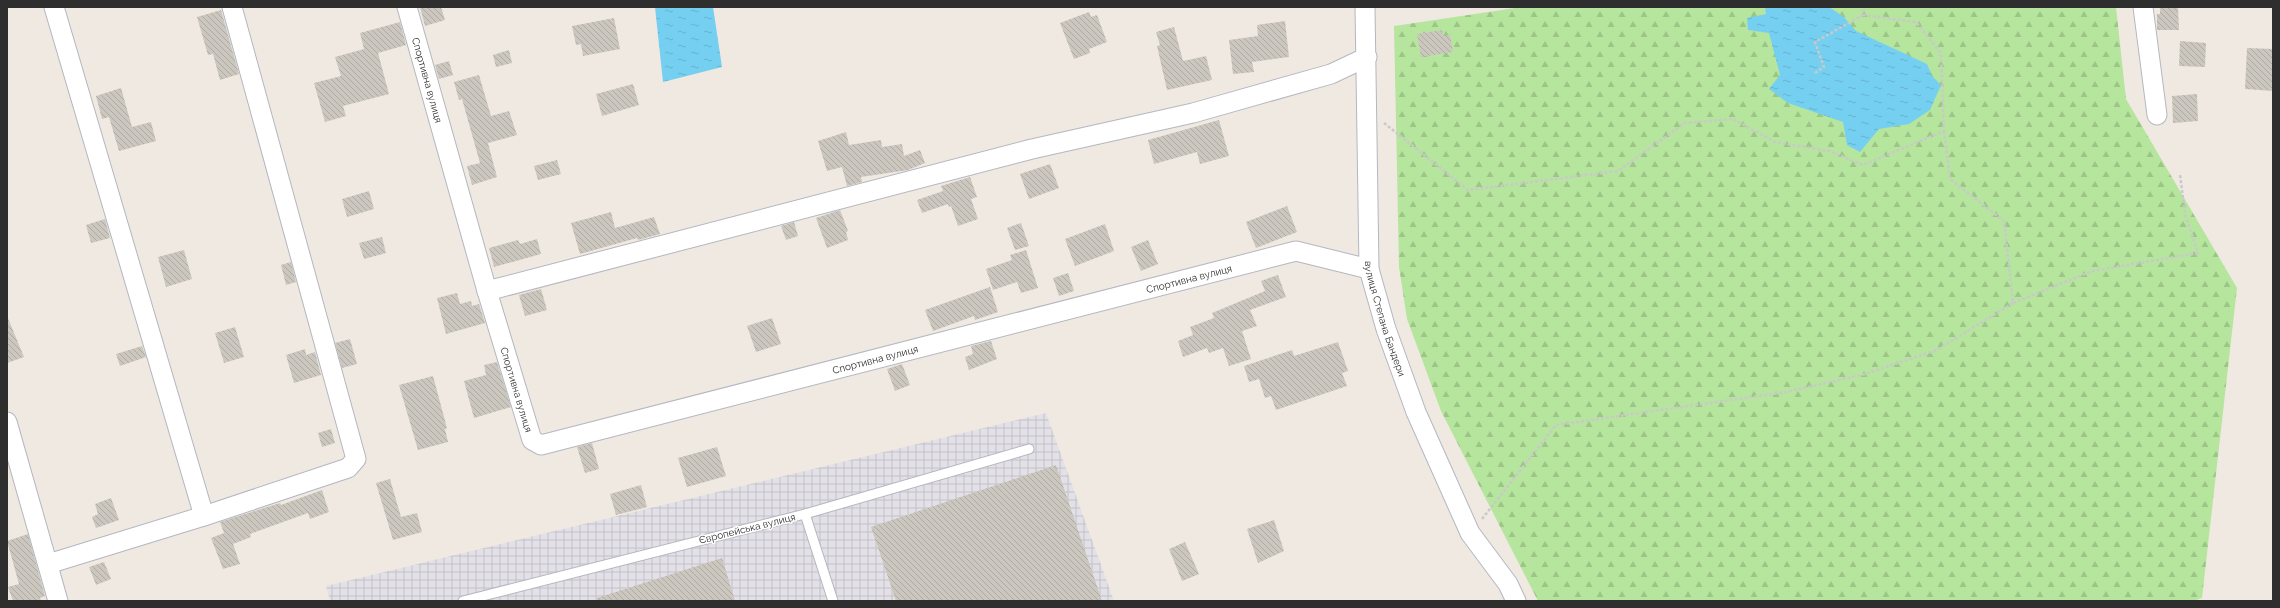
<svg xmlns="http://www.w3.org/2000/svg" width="2280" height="608" viewBox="0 0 2280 608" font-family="Raleway,sans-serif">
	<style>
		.industrial { fill: url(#industrial-grid) }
		.forest { fill: url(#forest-firs) }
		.water { fill: url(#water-ripples) }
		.building { fill: url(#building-back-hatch) }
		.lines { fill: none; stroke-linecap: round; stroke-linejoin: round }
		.lane-casing { stroke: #b4b7c1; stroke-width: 11 }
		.street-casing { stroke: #b4b7c1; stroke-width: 21 }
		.path { stroke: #c9c9c9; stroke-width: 2.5; stroke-dasharray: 3 2; stroke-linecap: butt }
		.lane { stroke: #fff; stroke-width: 9 }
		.street { stroke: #fff; stroke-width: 19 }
		.labels { text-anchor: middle; stroke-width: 3; stroke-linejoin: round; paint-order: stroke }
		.street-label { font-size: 10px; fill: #2e2e2e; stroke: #fff }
	</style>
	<defs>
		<pattern id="industrial-grid" width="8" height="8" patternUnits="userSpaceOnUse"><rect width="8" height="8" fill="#e3e1e8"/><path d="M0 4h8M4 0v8" fill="none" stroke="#c3c1c7"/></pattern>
		<pattern id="forest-firs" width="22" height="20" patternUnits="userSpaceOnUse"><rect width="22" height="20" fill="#b6e59e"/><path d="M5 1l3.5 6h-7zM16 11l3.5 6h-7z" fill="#9dc588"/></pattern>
		<pattern id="water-ripples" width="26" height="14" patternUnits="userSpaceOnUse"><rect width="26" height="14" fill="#75cff0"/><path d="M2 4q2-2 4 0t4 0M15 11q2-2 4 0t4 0" fill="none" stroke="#66b2ce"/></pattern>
		<pattern id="building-back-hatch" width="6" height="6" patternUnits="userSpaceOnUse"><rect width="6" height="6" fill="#cbc7bf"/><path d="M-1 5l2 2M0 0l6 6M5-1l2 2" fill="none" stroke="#afaba4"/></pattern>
	</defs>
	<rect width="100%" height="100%" fill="#efe9e1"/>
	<polygon class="industrial" points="1046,413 1114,601 330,601 326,586"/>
	<polygon class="forest" points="1522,7 2116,7 2126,99 2237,288 2202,598 2193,601 1538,601 1441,411 1407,319 1399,267 1394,26"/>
	<g class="water">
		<polygon points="655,7 713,7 722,67 663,82"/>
		<polygon points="1765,7 1829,7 1844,17 1856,31 1927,64 1932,76 1941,85 1930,110 1909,124 1879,129 1860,152 1847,145 1843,122 1788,103 1769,89 1780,75 1769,33 1748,30 1747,18 1766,14"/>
	</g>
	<g class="building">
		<polygon points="420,7 441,7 445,20 425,26"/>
		<polygon points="2160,7 2178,7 2179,30 2157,30 2157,14 2160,14"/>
		<polygon points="221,10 239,74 220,80 213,54 208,55 197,17"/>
		<polygon points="1089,12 1091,17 1097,15 1107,42 1089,49 1090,53 1074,59 1060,23"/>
		<polygon points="614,18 620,49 583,56 581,44 576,45 572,26"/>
		<polygon points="1285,21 1289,57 1252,62 1254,72 1233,74 1229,40 1258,36 1257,25"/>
		<polygon points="400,22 406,45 378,53 389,94 343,106 346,116 325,122 314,83 341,76 335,57 364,49 360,33"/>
		<polygon points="1174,27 1183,61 1206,56 1212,80 1167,90 1157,46 1160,45 1156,32"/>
		<polygon points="1442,30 1443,36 1450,35 1453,52 1421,57 1417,34"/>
		<polygon points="2180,41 2206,43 2205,67 2179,66"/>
		<polygon points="2247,48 2273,49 2273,91 2245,89"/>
		<polygon points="509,50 512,63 496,67 493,55"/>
		<polygon points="449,61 453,75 439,79 435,65"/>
		<polygon points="479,75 491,116 509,111 517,135 488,143 497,177 472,185 467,166 480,163 462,99 459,100 454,82"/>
		<polygon points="633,84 639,105 602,116 596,94"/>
		<polygon points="121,88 132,127 151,122 156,141 119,151 109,117 102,119 96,96"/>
		<polygon points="2197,94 2198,121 2173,123 2172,96"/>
		<polygon points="1219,120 1229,156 1200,164 1197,152 1154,164 1148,140"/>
		<polygon points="846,132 849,145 881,140 882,147 902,144 904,156 920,150 925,163 908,170 861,177 862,182 847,186 842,167 827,171 818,141"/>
		<polygon points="557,160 561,174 538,180 534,166"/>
		<polygon points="1050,164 1059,188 1029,199 1020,174"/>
		<polygon points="970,177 977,197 971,199 978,219 958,226 951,206 949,207 948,204 922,213 917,200 943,191 941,186"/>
		<polygon points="369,191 374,209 347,217 342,199"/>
		<polygon points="1287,206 1297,232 1256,248 1246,222"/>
		<polygon points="840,210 848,231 846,232 848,240 827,248 816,218"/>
		<polygon points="611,212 615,228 654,217 660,234 638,240 637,238 580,254 571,223"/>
		<polygon points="105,219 110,238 91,243 86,225"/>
		<polygon points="794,222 798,236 786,240 781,226"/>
		<polygon points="1021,223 1029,246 1015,250 1007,228"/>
		<polygon points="1105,224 1114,251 1075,266 1065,239"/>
		<polygon points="382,237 386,253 364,259 359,243"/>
		<polygon points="537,239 541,254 494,267 489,248 518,240 520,244"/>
		<polygon points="1148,240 1158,264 1141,271 1131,247"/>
		<polygon points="184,250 192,279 166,287 158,257"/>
		<polygon points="1026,250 1038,288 1021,293 1017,282 993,290 986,269 1012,260 1010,255"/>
		<polygon points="291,262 296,282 286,285 281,265"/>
		<polygon points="1068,273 1074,291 1059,296 1053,278"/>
		<polygon points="1278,275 1286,297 1250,310 1257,326 1242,331 1251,359 1229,366 1223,348 1209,353 1207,348 1183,357 1178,341 1193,335 1190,327 1214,318 1212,313 1265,291 1261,281"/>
		<polygon points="990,287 998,312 975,320 974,316 933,331 925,310"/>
		<polygon points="541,289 547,310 525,316 519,295"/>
		<polygon points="457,293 460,304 471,301 472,306 479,304 485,323 446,334 437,298"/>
		<polygon points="7,316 24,357 7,363"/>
		<polygon points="772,318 781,344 756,352 747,326"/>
		<polygon points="235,327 244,357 224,363 215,333"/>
		<polygon points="350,339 357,364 342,368 335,343"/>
		<polygon points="991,341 997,359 969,370 965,357 973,354 971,346"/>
		<polygon points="1338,342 1348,371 1342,373 1347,386 1276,410 1271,396 1265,398 1259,379 1249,382 1244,366 1292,350 1294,356"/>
		<polygon points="142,346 146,357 120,366 116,354"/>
		<polygon points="305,349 306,355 315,352 321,375 294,383 286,355"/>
		<polygon points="497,362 511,407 474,418 464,381 486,375 484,365"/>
		<polygon points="902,364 910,385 895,391 887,369"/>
		<polygon points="433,376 447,428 445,429 448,442 418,450 399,385"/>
		<polygon points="331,429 335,443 322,447 318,433"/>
		<polygon points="592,443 599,469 585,473 577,447"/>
		<polygon points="717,447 726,476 687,487 678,458"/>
		<polygon points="1056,465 1102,601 896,601 871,527"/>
		<polygon points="390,479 401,517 417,513 422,532 393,540 376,483"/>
		<polygon points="641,485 647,507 616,515 610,494"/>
		<polygon points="322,490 329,512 310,519 308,513 250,534 251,537 233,544 240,564 223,569 211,538 224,533 220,522 280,503 281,505"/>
		<polygon points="111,498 119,520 96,528 92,517 98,514 95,504"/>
		<polygon points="1274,520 1284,551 1258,563 1247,529"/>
		<polygon points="28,534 45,596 40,598 41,601 13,601 8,587 19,584 7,541"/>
		<polygon points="1185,542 1199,574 1182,581 1169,549"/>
		<polygon points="722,558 735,601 597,601 597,598"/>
		<polygon points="104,562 111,579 96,585 89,567"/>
	</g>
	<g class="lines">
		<g class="lane-casing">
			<g id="lane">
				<polyline points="805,514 833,601"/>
				<polyline points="463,601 805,514 1029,449"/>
			</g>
		</g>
		<g class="street-casing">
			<g id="street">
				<polyline points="54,7 204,516"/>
				<path id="s1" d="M 407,7 L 487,291 L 532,440 L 541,445 L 1296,251 L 1369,269"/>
				<path id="s2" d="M 1365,7 L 1369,269 L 1386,329 L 1416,412 L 1470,533 L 1508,584 L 1516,601"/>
				<polyline points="2143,7 2157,115"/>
				<polyline points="487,291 1032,149 1193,113 1331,74 1367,57"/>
				<polyline points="7,422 58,601"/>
				<polyline points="48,564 204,516 348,468 356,459 232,7"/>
			</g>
		</g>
		<g class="path">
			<polyline points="1815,73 1824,67 1815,42 1863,15"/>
			<polyline points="1384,123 1468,190 1618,171 1685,123 1733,119 1775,142 1829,151 1863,165 1944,131 1941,53 1916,22 1863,15 1863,7"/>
			<polyline points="2013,303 2092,271 2198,253 2185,214 2180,174"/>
			<polyline points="1482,519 1556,425 1786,392 1865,374 1937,350 2013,303 2004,221 1950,179 1944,131"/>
		</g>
		<use href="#lane" class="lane"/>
		<use href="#street" class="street"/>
	</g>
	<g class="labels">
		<g class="street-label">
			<text dy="4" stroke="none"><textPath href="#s1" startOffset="76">Спортивна вулиця</textPath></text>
			<text dy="4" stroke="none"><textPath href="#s1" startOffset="1130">Спортивна вулиця</textPath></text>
			<text dy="4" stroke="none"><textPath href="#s2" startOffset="314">вулиця Степана Бандери</textPath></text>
			<text dy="4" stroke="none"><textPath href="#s1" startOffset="806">Спортивна вулиця</textPath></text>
			<text dy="4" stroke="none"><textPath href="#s1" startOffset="398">Спортивна вулиця</textPath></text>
			<text transform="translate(747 528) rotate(-14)" y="4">Європейська вулиця</text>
		</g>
	</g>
	<rect width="2280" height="608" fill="none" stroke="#2e2e2e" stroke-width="16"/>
</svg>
